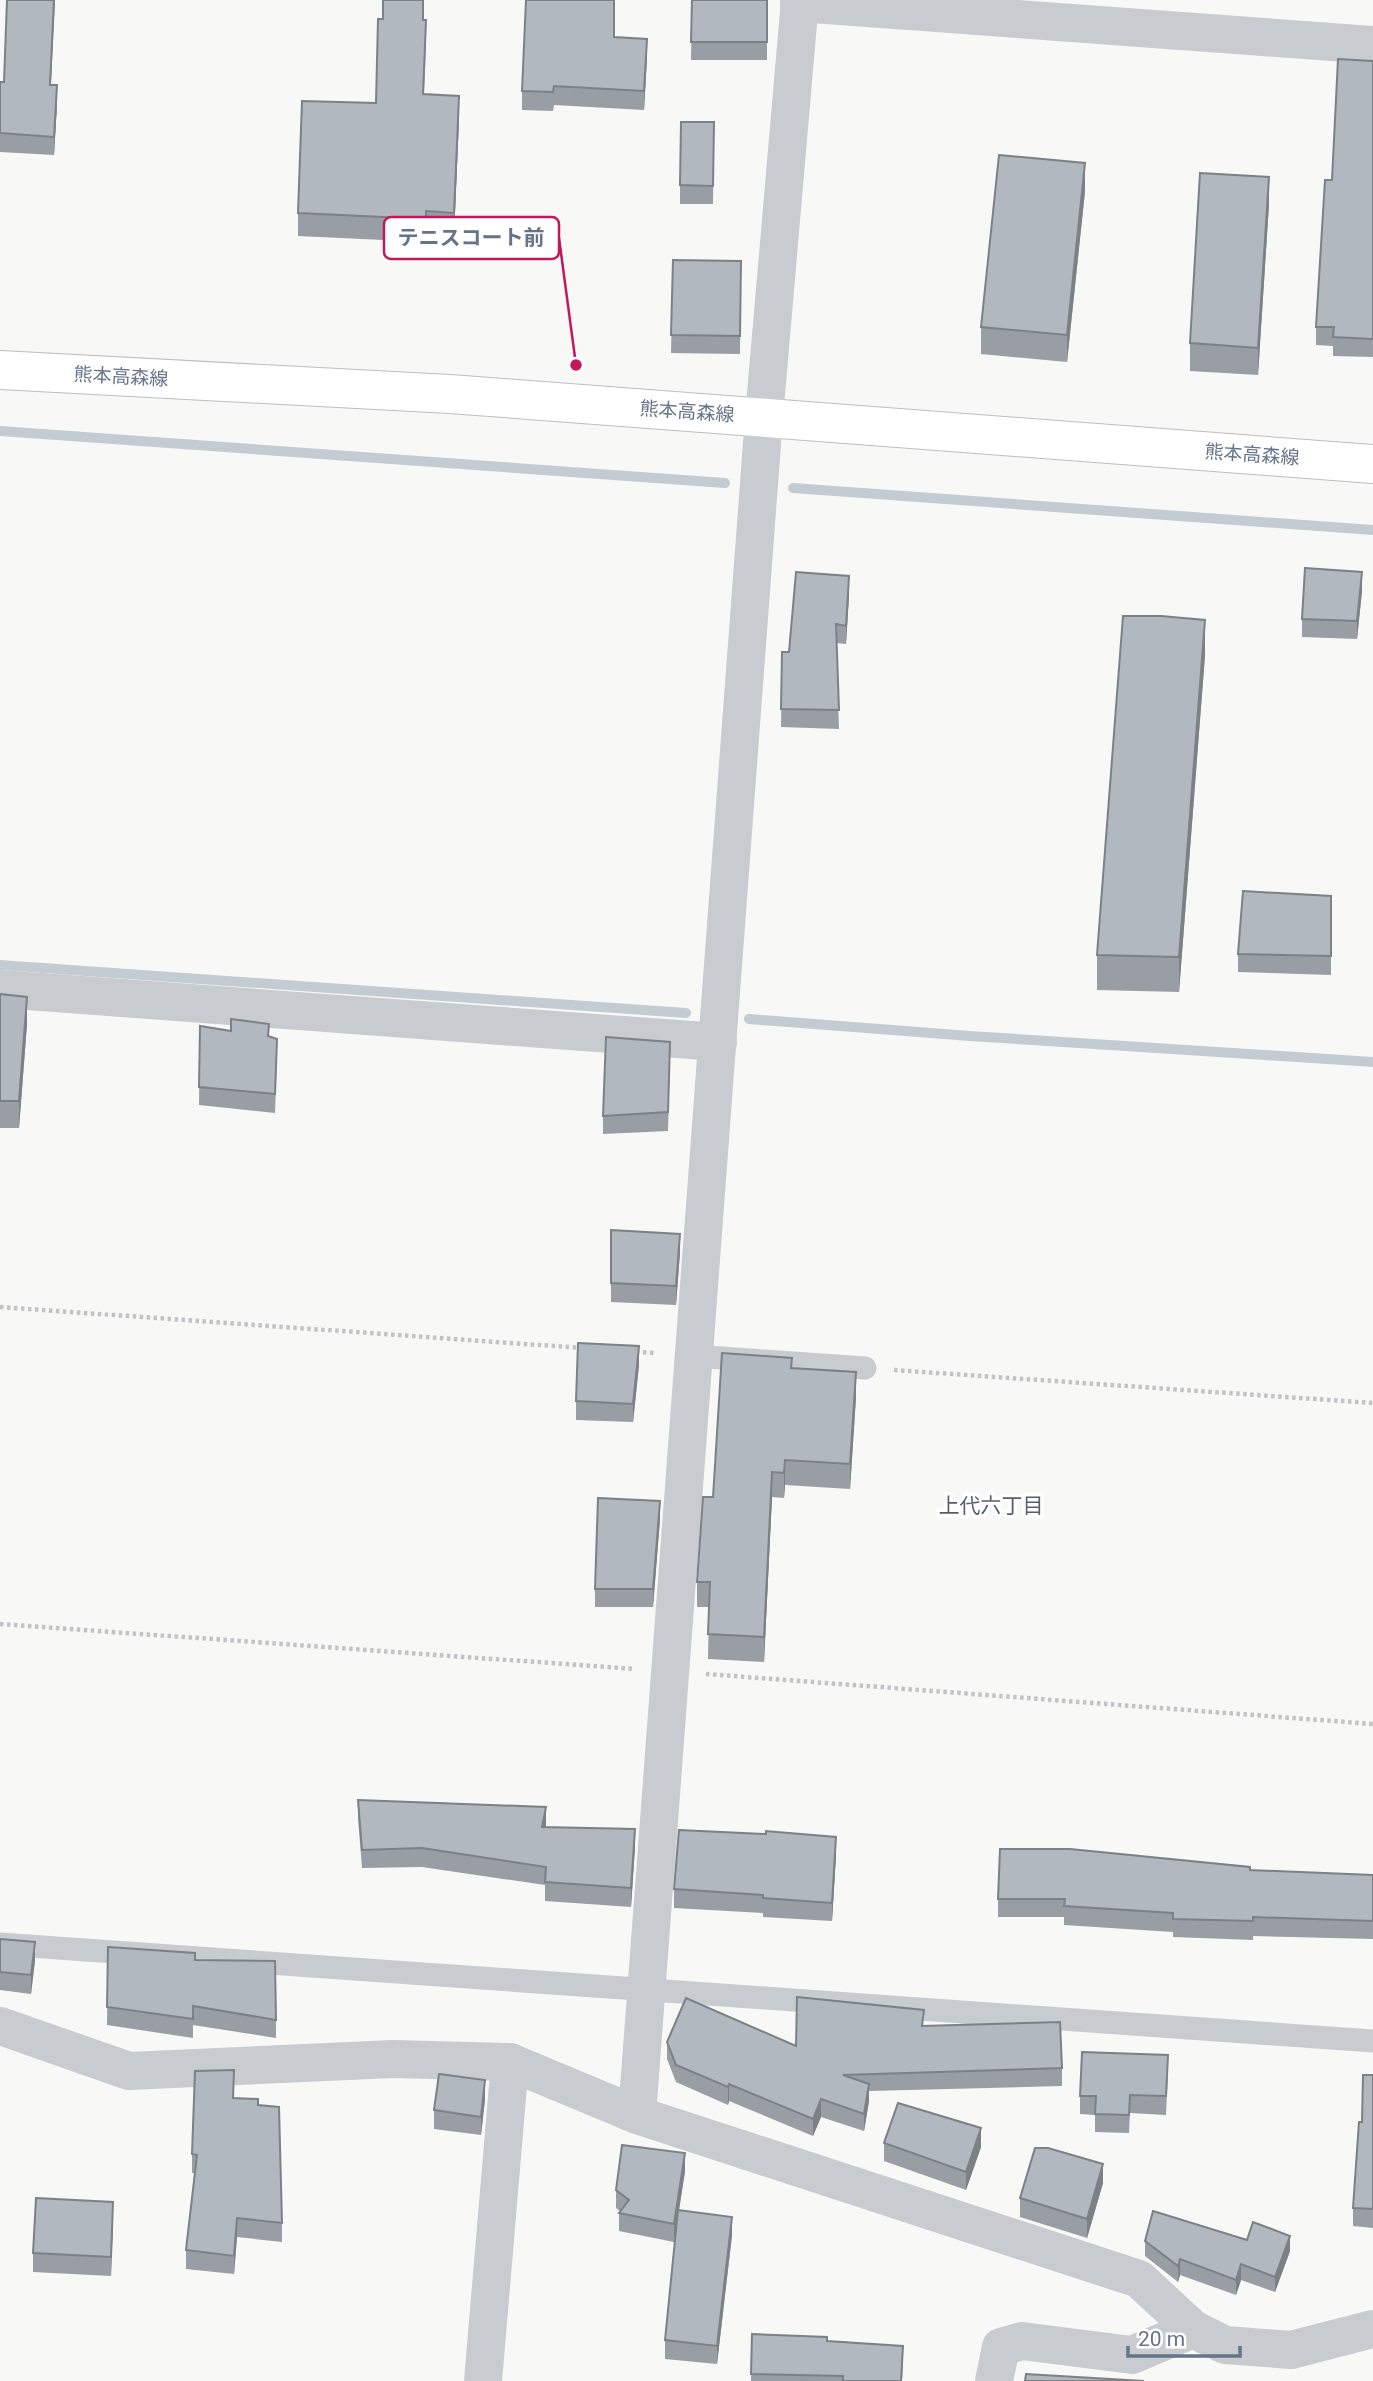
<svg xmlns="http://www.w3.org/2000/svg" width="1373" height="2381" viewBox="0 0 1373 2381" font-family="Roboto,'Noto Sans JP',sans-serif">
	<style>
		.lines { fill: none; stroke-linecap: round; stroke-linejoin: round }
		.stream { stroke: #c3ccd2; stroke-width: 10 }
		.primary-casing { stroke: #bbbec3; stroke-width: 40 }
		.path { stroke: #c2c3c6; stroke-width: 4.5; stroke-dasharray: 3.5 3.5; stroke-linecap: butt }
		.service { stroke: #c8cbcf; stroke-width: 23 }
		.minor { stroke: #c8cbcf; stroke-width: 38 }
		.primary { stroke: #fff; stroke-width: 38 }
		.wall { fill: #989ea4 }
		.shaded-wall { fill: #7c8186 }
		.building { fill: #b1b8bf; stroke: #7c8186; stroke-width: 2 }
		.labels { text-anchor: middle; stroke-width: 7; stroke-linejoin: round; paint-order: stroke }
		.street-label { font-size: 19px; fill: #667489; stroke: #fff }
		.neighbourhood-label { font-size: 21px; fill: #545f6e; stroke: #fff }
		.leader { fill: none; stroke: #c2185b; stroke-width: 2.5 }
		.callout-dot { fill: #c2185b; stroke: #fff; stroke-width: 2.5 }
		.callout { fill: #fff; stroke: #c2185b; stroke-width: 2.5 }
		.callout-label { font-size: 21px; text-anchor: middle; font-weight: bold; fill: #667489 }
	</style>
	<rect width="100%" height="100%" fill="#f8f9f6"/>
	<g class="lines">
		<g class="stream">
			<polyline points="0,431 725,483"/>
			<polyline points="793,488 1373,530"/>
			<polyline points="0,965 686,1013"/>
			<polyline points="749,1019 970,1036 1373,1062"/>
		</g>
		<g class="primary-casing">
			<polyline id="primary" points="0,370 450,394 1373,464"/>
		</g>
		<g class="path">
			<polyline points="0,1307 582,1348"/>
			<polyline points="636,1352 655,1353"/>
			<polyline points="894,1370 1373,1403"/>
			<polyline points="0,1624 635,1669"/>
			<polyline points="706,1674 1373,1724"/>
		</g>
		<g class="service">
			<polyline points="694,1356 865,1368"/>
			<polyline points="0,1944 1373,2041"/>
		</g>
		<g class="minor">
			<polyline points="799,3 1373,45"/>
			<polyline points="0,989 718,1042"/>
			<polyline points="0,2026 129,2071 393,2059 510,2062 637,2115 1139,2279 1193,2329 1225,2345 1291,2350 1373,2329"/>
			<polyline points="637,2115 764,417 800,0"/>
			<polyline points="483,2381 510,2062"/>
			<polyline points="994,2381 1001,2347 1022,2341 1132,2355 1193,2329"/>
		</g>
		<use href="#primary" class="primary"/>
	</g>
	<g class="wall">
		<polygon points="692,0 767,0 767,60 691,60"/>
		<polygon points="383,19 423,20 426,44 424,94 459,119 454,236 426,234 426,242 298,236 298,213 376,103"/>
		<polygon points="614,37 647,57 644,110 554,105 553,111 522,110 522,91"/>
		<polygon points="1373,61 1373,357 1333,356 1333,346 1316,345 1316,327 1332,180"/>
		<polygon points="0,82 51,85 57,104 54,155 0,152"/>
		<polygon points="714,122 713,204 680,204 680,185"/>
		<polygon points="1085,191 1067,362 981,354 981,327"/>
		<polygon points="1269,204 1258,375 1190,371 1190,343"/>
		<polygon points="673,260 741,261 740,354 671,353"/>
		<polygon points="1362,591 1357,639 1302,637 1302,619"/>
		<polygon points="849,595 846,644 836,643 839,729 781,727 782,652 789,652"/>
		<polygon points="1205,655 1179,992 1097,990 1097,955"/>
		<polygon points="1331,896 1331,975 1238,972 1238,954"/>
		<polygon points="0,994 27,1024 19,1128 0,1128"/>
		<polygon points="200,1026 269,1036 277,1058 275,1113 199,1105"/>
		<polygon points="670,1060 668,1131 603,1134 603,1116"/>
		<polygon points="611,1230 680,1252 676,1305 611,1302"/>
		<polygon points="639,1365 633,1422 576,1420 576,1401"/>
		<polygon points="792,1368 856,1397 850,1489 785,1485 784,1498 772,1497 764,1662 708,1659 709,1607 697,1607 697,1582 713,1497"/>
		<polygon points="660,1519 653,1607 595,1607 595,1589"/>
		<polygon points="358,1800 545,1827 635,1847 631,1907 545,1901 545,1885 422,1867 362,1868 358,1818"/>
		<polygon points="836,1855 832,1921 763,1917 763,1913 674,1908 674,1889"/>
		<polygon points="1250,1870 1373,1875 1373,1939 1253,1936 1253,1940 1173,1937 1173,1932 1064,1925 1064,1917 998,1917 998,1899"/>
		<polygon points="0,1939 35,1960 31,1994 0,1990"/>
		<polygon points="108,1947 195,1960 276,2020 276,2038 193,2025 193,2038 107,2025"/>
		<polygon points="924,2026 1062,2068 1062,2086 869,2091 869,2101 864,2131 821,2117 813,2136 729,2101 728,2105 676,2082 667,2059 667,2042 796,2046"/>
		<polygon points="1168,2074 1166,2115 1130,2113 1129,2133 1095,2132 1095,2115 1080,2114 1080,2096"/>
		<polygon points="1373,2075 1373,2228 1353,2226 1353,2208 1362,2122"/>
		<polygon points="234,2098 258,2105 282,2223 282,2242 237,2237 234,2274 186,2269 186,2250 195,2173 192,2173 192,2154"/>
		<polygon points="485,2099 481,2135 434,2129 434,2110"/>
		<polygon points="884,2143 981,2147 966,2190 884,2161"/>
		<polygon points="685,2171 679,2210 732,2235 717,2364 665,2359 665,2340 676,2228 674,2242 619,2231 619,2213 620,2211 616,2208 616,2190"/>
		<polygon points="1103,2183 1087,2238 1020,2217 1020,2198"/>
		<polygon points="113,2221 111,2276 33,2272 33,2253"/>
		<polygon points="1247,2240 1290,2251 1275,2292 1241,2280 1236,2295 1180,2275 1178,2282 1145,2256 1145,2241"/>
		<polygon points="752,2334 827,2341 903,2365 902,2381 751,2381"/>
	</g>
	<g class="shaded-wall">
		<polygon points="54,0 55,0 50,103 50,85"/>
		<polygon points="647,39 647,57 644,110 644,91"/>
		<polygon points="57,85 57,104 54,155 54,137"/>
		<polygon points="459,96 459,119 454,236 454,213"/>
		<polygon points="1085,163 1085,191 1067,362 1067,335"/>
		<polygon points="1269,177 1269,204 1258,375 1258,348"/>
		<polygon points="1362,572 1362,591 1357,639 1357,621"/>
		<polygon points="849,576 849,595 846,644 846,626"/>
		<polygon points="1205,620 1205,655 1179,992 1179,957"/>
		<polygon points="27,997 27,1024 19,1128 19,1101"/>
		<polygon points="680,1234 680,1252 676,1305 676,1286"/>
		<polygon points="639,1346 639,1365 633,1422 633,1404"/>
		<polygon points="856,1372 856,1397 850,1489 850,1464"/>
		<polygon points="785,1460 785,1485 784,1498 784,1473"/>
		<polygon points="772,1472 772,1497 764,1662 764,1637"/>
		<polygon points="660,1501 660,1519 653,1607 653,1589"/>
		<polygon points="546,1807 546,1826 542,1845 542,1827"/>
		<polygon points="635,1829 635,1847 631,1907 631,1888"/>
		<polygon points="836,1837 836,1855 832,1921 832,1903"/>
		<polygon points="35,1942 35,1960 31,1994 31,1975"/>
		<polygon points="485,2080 485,2099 481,2135 481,2117"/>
		<polygon points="729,2084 729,2101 728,2105 728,2087"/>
		<polygon points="869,2084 869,2101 864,2131 864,2114"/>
		<polygon points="821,2099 821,2117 813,2136 813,2119"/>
		<polygon points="981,2128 981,2147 966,2190 966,2172"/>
		<polygon points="685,2153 685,2171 674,2242 674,2224"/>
		<polygon points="1103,2164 1103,2183 1087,2238 1087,2219"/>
		<polygon points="113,2202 113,2221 111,2276 111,2257"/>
		<polygon points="732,2217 732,2235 717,2364 717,2346"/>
		<polygon points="237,2218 237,2237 234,2274 234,2256"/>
		<polygon points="1290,2236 1290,2251 1275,2292 1275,2277"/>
		<polygon points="1180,2259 1180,2275 1178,2282 1178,2266"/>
		<polygon points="1241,2264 1241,2280 1236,2295 1236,2280"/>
	</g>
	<g class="building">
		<polygon points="7,0 54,0 50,85 57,85 54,137 0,133 0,82 4,82"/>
		<polygon points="383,0 423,0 423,20 426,20 423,94 459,96 454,213 426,211 426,219 298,213 302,101 376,103 378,19 383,19"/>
		<polygon points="526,0 614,0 614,37 647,39 644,91 554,86 553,92 522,91"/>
		<polygon points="692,0 767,0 767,42 691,42"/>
		<polygon points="1338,59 1373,61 1373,339 1333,337 1334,327 1316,327 1325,180 1332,180"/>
		<polygon points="681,122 714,122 713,186 680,185"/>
		<polygon points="999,155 1085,163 1067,335 981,327"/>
		<polygon points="1200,173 1269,177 1258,348 1190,343"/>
		<polygon points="673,260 741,261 740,336 671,335"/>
		<polygon points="1305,568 1362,572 1357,621 1302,619"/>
		<polygon points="796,572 849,576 846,626 836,624 839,710 781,709 782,652 789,652"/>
		<polygon points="1123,616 1161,616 1205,620 1179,957 1097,955"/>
		<polygon points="1243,891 1331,896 1331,956 1238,954"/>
		<polygon points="0,994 27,997 19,1101 0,1101"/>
		<polygon points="231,1019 269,1024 268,1036 277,1039 275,1094 199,1087 200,1026 231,1031"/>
		<polygon points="606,1037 670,1042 668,1112 603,1116"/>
		<polygon points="611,1230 680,1234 676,1286 611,1283"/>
		<polygon points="578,1343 639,1346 633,1404 576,1401"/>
		<polygon points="722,1353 792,1358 791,1368 856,1372 850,1464 785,1460 784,1473 772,1472 764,1637 708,1634 710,1582 697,1582 703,1497 713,1497"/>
		<polygon points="598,1498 660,1501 653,1589 595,1589"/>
		<polygon points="358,1800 546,1807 542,1827 635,1829 631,1888 545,1882 546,1867 422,1848 362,1850"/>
		<polygon points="679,1830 766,1834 766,1831 836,1837 832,1903 763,1898 763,1895 674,1889"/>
		<polygon points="1000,1849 1070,1849 1250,1867 1250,1870 1373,1875 1373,1921 1253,1917 1253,1921 1173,1919 1173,1913 1064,1906 1065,1899 998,1899"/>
		<polygon points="0,1939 35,1942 31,1975 0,1972"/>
		<polygon points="108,1947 195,1953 195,1960 275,1961 276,2020 193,2006 193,2019 107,2007"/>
		<polygon points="797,1997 924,2010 922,2026 1060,2022 1062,2068 843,2075 869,2084 864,2114 821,2099 813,2119 729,2084 728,2087 676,2065 667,2042 686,1998 796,2046"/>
		<polygon points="1082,2052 1168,2055 1166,2096 1130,2095 1129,2115 1095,2114 1096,2096 1080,2096"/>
		<polygon points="234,2070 233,2098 258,2099 258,2105 279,2107 282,2223 237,2218 234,2256 186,2250 197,2155 192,2154 195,2071"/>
		<polygon points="439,2074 485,2080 481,2117 434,2110"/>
		<polygon points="1363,2075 1373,2075 1373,2209 1353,2208 1359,2122 1362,2122"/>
		<polygon points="898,2103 981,2128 966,2172 884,2143"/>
		<polygon points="622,2145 685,2153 674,2224 619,2213 629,2200 616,2190"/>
		<polygon points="1035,2148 1048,2148 1103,2164 1087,2219 1020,2198"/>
		<polygon points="36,2198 113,2202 111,2257 33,2253"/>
		<polygon points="678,2210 732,2217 717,2346 665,2340"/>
		<polygon points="1153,2211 1247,2240 1253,2222 1290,2236 1275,2277 1241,2264 1236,2280 1180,2259 1178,2266 1145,2241"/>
		<polygon points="752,2334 827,2337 827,2341 903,2346 901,2381 843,2381 843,2376 751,2374"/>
		<polygon points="1026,2374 1144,2381 1025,2381"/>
	</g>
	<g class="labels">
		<g class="street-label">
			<text transform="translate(121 376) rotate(3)" y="7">熊本高森線</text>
			<text transform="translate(687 411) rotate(4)" y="7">熊本高森線</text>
			<text transform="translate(1252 454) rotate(4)" y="7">熊本高森線</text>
		</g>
		<g class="neighbourhood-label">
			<text x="991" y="1513">上代六丁目</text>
		</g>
	</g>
	<path class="leader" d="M576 365L559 238"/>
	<circle class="callout-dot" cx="576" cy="365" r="7"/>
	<rect class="callout" x="384" y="217" width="175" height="42" rx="7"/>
	<g class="callout-label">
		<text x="471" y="245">テニスコート前</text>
	</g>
	<path d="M1128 2346v10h112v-10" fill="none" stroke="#667489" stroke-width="3.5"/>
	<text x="1138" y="2346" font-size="21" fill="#667489" stroke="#ffffff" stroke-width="5" paint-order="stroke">20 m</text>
</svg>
